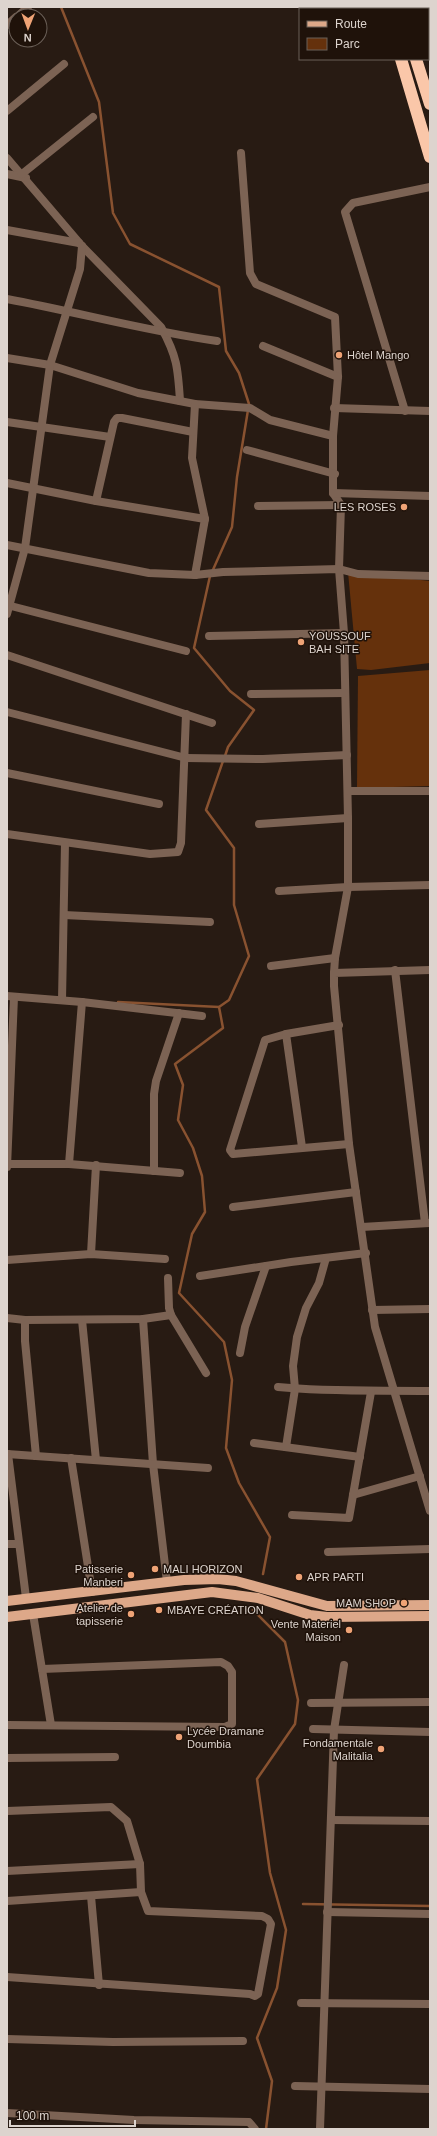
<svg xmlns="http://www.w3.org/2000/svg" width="437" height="2136" viewBox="0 0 437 2136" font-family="Helvetica,sans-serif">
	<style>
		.green { fill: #65310c }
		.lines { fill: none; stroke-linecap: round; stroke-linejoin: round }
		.stream { stroke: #895230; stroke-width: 2.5 }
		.minor { stroke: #7c6354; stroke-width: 8 }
		.major { stroke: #dda889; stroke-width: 10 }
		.highway { stroke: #fac7a9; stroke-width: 12 }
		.poi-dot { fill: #efa376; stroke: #1f120a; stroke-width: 1.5 }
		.labels { text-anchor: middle; stroke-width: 3; stroke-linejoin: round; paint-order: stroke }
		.poi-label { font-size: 11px; fill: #ddd4ce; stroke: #1f120a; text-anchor: start }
	</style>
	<rect width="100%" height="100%" fill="#281b13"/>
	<g class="green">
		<polygon points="348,572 430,581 430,663 371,670 357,669"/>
		<polygon points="430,670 430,786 357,788 358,676"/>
	</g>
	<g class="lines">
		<g class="stream">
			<polyline points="61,7 99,102 113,213 130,244 219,287 226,351 239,373 249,404 237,477 232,527 212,572"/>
			<polyline points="409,7 409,9"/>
			<polyline points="428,55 430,60"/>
			<polyline points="210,576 194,648 230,691 254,710 228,747 225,756"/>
			<polyline points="223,761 206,810 234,848 234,905 249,956 229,1000 219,1007 223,1028 175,1064 183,1085 178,1120 193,1148 202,1176 205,1212 192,1234 179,1293 224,1342 232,1380 226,1448 239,1483 270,1537 263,1574"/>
			<polyline points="118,1002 219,1007"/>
			<polyline points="253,1610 285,1642 298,1700 295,1724 257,1779 270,1873 286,1930 277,1988 257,2038 272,2081 266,2129"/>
			<polyline points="303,1904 430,1906"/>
		</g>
		<g class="minor">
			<polyline points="18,16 28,7"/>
			<polyline points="7,25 16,17"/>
			<polyline points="7,111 64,64"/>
			<polyline points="241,153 250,273 256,284 335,317 338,377 333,436 333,493 341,505 339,569 344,633 348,818 348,887 335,958 334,973"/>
			<path d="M 7,158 L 82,246 L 161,327 C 177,356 178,368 180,401"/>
			<polyline points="7,174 26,178"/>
			<polyline points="22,174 93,117"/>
			<polyline points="7,230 79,243"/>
			<path d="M 7,299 C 77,312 146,331 217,341"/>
			<polyline points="263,346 338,377"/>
			<polyline points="7,358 50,365 138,393 195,404 250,408 270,420 333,436"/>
			<polyline points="195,404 192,458 205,519 195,575"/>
			<polyline points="334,408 430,411"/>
			<polyline points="405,411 345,212 353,203 430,187"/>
			<polyline points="7,422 110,437"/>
			<polyline points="247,450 335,474"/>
			<polyline points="7,483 96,501 205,519"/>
			<polyline points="333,493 430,496"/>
			<polyline points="96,501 114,422 117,418 122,418 193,432"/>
			<polyline points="258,506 341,505"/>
			<polyline points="7,545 149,573 195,575 223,572 339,569 358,574 430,576"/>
			<polyline points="7,605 186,651"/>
			<polyline points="7,614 25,548 50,365 80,269 82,246"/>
			<polyline points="209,636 344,633"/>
			<polyline points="7,655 212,723"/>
			<polyline points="251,694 345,693"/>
			<polyline points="7,712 186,758 263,759 347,755"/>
			<polyline points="7,773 159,804"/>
			<polyline points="348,791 430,791"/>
			<polyline points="259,824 348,818"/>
			<polyline points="7,834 150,854 178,852 181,843 186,714"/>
			<polyline points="279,891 348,887 430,885"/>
			<polyline points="64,915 210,922"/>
			<polyline points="271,966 335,958"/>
			<polyline points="395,970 425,1223"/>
			<polyline points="430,970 334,973 334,986 349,1144 375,1327 430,1511"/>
			<polyline points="7,996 82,1002 202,1016"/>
			<polyline points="62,1000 65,843"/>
			<polyline points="339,1025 286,1034 265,1040 230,1150 233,1154 349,1144"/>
			<polyline points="286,1034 302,1147"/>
			<polyline points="7,1164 69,1164 180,1173"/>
			<polyline points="69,1164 82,1002"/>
			<polyline points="7,1167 14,997"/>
			<polyline points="154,1171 154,1094 156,1081 179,1013"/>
			<polyline points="233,1207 356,1192"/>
			<polyline points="362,1227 429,1223"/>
			<polyline points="91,1254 96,1165"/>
			<polyline points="7,1260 91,1254 165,1259"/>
			<polyline points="200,1276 291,1262 366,1253"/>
			<polyline points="168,1278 169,1308 171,1315 206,1373"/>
			<polyline points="372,1310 430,1309"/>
			<polyline points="7,1318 25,1320 143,1319 171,1315"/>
			<polyline points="143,1319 153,1464 167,1582"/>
			<polyline points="25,1320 25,1341 36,1456"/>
			<polyline points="82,1320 96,1460"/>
			<polyline points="240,1353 245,1327 266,1266"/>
			<path d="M 278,1387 C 329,1392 379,1390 430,1391"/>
			<polyline points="254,1443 360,1457"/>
			<polyline points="286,1447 295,1389 293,1366 297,1337 306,1308 319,1283 326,1258"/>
			<polyline points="7,1454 208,1468"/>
			<polyline points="8,1454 26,1598"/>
			<polyline points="71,1458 92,1592"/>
			<polyline points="353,1495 420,1476"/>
			<polyline points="292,1515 349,1518 371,1392"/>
			<polyline points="7,1544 19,1544"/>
			<polyline points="328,1552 430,1549"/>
			<polyline points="33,1614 51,1725"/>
			<polyline points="311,1703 430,1702"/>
			<polyline points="7,1725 225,1727 232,1724 232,1672 228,1666 221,1662 42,1669"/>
			<polyline points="313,1729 430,1732"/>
			<polyline points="7,1758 115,1757"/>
			<polyline points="7,1811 111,1807 127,1821 140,1864 141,1892 148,1911 262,1916 268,1919 271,1924 258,1994 255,1996 250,1994 7,1977"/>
			<polyline points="331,1820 430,1821"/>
			<polyline points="7,1871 140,1864"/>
			<polyline points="91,1896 99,1985"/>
			<polyline points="7,1901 141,1892"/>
			<polyline points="327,1912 430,1914"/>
			<polyline points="301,2003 430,2004"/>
			<polyline points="7,2039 113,2042 243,2041"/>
			<polyline points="295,2086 430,2089"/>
			<polyline points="7,2113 134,2120 249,2122 255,2129"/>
			<polyline points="320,2129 334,1730 344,1665"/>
		</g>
		<g class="major">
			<polyline points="7,1601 184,1580 218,1579 236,1581 327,1606 430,1605"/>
			<polyline points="7,1617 212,1592 258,1598 310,1615 327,1617 430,1616"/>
		</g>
		<g class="highway">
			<polyline points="381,7 382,9"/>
			<polyline points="397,7 398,9"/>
			<polyline points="401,59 430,157"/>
			<polyline points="416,59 430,104"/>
		</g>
	</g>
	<g class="poi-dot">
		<circle cx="339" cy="355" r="4"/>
		<circle cx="404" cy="507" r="4"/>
		<circle cx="301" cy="642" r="4"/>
		<circle cx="155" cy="1569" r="4"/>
		<circle cx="131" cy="1575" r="4"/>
		<circle cx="299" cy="1577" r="4"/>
		<circle cx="404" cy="1603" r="4"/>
		<circle cx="159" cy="1610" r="4"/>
		<circle cx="131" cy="1614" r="4"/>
		<circle cx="349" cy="1630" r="4"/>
		<circle cx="179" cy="1737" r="4"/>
		<circle cx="381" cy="1749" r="4"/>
	</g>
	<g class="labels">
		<g class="poi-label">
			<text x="347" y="359">Hôtel Mango</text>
			<text x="396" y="511" text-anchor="end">LES ROSES</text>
			<text x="309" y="640">YOUSSOUF<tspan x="309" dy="13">BAH SITE</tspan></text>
			<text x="123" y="1573" text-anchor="end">Patisserie<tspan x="123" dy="13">Manberi</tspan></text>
			<text x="163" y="1573">MALI HORIZON</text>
			<text x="307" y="1581">APR PARTI</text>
			<text x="396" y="1607" text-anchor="end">MAM SHOP</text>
			<text x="123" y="1612" text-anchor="end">Atelier de<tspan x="123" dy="13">tapisserie</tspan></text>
			<text x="167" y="1614">MBAYE CRÉATION</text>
			<text x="341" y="1628" text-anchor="end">Vente Materiel<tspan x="341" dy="13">Maison</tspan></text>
			<text x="187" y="1735">Lycée Dramane<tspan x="187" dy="13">Doumbia</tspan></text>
			<text x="373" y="1747" text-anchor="end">Fondamentale<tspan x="373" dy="13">Malitalia</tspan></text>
		</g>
	</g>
	<rect width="437" height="2136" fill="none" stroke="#ddd4ce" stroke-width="16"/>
	<rect x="299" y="8" width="130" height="52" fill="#1f120a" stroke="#6b6058"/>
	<rect x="307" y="21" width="20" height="6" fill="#dda889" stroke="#6b6058"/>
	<text x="335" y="28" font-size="12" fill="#ddd4ce">Route</text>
	<rect x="307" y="38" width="20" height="12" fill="#65310c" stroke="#6b6058"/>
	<text x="335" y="48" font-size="12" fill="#ddd4ce">Parc</text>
	<g transform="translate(28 28) rotate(181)"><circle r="19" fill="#1f120a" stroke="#6b6058"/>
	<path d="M0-3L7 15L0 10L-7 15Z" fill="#efa376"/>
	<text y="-6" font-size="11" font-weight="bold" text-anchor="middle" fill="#ddd4ce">N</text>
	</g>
	<path d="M10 2120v6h125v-6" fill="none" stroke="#ddd4ce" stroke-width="2"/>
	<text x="16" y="2120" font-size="12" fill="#ddd4ce" stroke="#1f120a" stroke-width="3" paint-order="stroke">100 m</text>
</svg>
